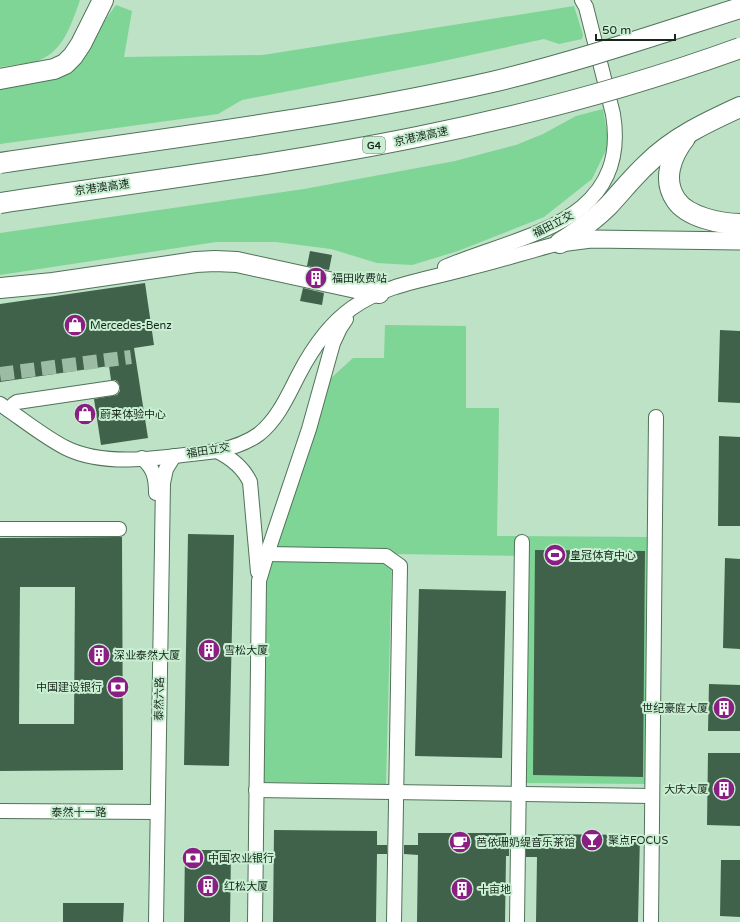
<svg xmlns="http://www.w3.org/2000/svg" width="740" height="922" viewBox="0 0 740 922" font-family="'Varela Round','Noto Sans SC',sans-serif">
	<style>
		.green { fill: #7ed596 }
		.building { fill: #41624a; fill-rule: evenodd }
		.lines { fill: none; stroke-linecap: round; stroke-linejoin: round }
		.minor-tunnel { stroke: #9cbca3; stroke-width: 14; stroke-dasharray: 14 7; stroke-linecap: butt }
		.minor-casing { stroke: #517359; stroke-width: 16 }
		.major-casing { stroke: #517359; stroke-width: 19 }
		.highway-casing { stroke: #517359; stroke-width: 22 }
		.minor { stroke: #fff; stroke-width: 14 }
		.major { stroke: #fff; stroke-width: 17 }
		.highway { stroke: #fff; stroke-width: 20 }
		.highway-bridge-casing { stroke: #517359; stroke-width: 22; stroke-linecap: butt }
		.highway-bridge { stroke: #fff; stroke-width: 20 }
		.labels { text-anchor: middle; stroke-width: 4; stroke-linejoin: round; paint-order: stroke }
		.shield { fill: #c9efd2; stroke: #4d6253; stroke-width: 1 }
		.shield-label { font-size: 10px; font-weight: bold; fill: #18261c }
		.street-label { font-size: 11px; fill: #18261c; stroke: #c9efd2 }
		.poi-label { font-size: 11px; fill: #18261c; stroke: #c9efd2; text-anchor: start }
	</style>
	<rect width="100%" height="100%" fill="#bde2c5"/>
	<g class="green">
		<path d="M 0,0 L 80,0 C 71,25 63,54 34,62 C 23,64 11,65 0,67 Z"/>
		<polygon points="116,5 132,11 124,57 263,55 574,6 583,35 582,39 559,44 544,39 434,63 242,100 218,114 0,144 0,88 35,83 67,72"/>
		<polygon points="603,109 609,144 592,179 544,217 458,251 412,265 377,263 331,249 276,242 216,242 0,275 0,233 304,189 455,161 516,145 543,134 576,116"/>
		<polygon points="385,325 466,326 466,408 499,408 497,536 650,537 647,784 525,783 528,556 392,554 386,784 263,782 267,581 281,533 330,379 353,358 384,358"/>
	</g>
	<g class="building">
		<polygon points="310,251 332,255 329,270 307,266"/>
		<polygon points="145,283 154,345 134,348 148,438 101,445 94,399 117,395 120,391 120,387 118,382 115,380 111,380 109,366 0,382 0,304"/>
		<polygon points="303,288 324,293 322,305 300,301"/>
		<polygon points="720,330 740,331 740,403 718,402"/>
		<polygon points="719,436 740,437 740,526 718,526"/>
		<polygon points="188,534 234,535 229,766 184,765"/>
		<path d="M 122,537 L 123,770 L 0,771 L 0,538 ZM 20,587 L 75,587 L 74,724 L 19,724 Z"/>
		<polygon points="535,550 645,551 643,777 533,775"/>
		<polygon points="725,558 740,559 740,649 723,648"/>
		<polygon points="419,589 506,591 502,758 415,756"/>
		<polygon points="709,684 740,685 740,731 708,731"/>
		<polygon points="708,753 740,753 740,826 707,825"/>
		<polygon points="274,830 377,831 377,845 387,845 387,854 377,854 376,922 273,922"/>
		<polygon points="418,833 506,833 506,847 509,847 509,856 506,856 505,922 417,922 418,855 404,854 404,845 418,845"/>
		<polygon points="538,834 640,835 638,922 536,922 537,857 526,857 526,847 537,847"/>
		<polygon points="185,850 231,850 230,922 184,922"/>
		<polygon points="721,860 740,860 740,917 720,916"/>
		<polygon points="63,903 124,903 123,922 63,922"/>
	</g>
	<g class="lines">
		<polyline class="minor-tunnel" points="0,374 131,357"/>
		<g class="minor-casing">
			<g id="minor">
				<path d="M 445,267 C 519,235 631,224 613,114 L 586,7 L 582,0"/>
				<path d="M 0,404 C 21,418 44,437 66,448 C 108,469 172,456 217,451 C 231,448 247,443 259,434 C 278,419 288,395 299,374 C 312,349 328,325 352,308 C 385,284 430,279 469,268 C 499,261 529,251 560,243"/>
				<polyline points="9,410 14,404 17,402 112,388"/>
				<path d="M 217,451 C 231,458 243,467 250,482 L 258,572"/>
				<path d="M 142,458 C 154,468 156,478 156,493"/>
				<polyline points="0,529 119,529"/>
				<polyline points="267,554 386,556 400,566 394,922"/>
				<polyline points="256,790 652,796"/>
				<polyline points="0,811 157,812"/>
				<polyline points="156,922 163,483 166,469 174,456"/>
				<polyline points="255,922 259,581 267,554 309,429 333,343 340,328 346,319"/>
				<polyline points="517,922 522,542"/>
				<polyline points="651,922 656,417"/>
			</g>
		</g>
		<g class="major-casing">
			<polyline id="major" points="560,243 591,239 740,241"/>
		</g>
		<g class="highway-casing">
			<g id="highway">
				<polyline points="0,79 54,69 65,64 73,56 81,44 103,0"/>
				<path d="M 685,138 C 671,156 662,180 676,200 C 687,217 721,224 740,224"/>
				<path d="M 560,243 C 577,232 593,221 608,206 C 621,192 633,177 647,164 C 673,138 707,122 740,107"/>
				<polyline points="0,288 53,283 196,262 215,261 237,262 379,293"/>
			</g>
		</g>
		<use href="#minor" class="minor"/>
		<use href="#major" class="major"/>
		<use href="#highway" class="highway"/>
		<g class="highway-bridge-casing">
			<g id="highway-bridge">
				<path d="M 0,163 C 164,138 330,119 492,82 C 576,62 658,34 740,8"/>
				<path d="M 0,203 C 139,182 279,165 417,137 C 527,115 635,86 740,48"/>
			</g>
		</g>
		<use href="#highway-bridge" class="highway-bridge"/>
	</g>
	<defs>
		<g id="building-disc" transform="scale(1.15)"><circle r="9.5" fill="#8b1e82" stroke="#c9efd2"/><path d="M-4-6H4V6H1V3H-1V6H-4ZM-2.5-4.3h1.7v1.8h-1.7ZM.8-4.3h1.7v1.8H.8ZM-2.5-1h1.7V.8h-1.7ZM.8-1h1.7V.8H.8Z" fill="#fff"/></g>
		<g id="shop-disc" transform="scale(1.15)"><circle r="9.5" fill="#8b1e82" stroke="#c9efd2"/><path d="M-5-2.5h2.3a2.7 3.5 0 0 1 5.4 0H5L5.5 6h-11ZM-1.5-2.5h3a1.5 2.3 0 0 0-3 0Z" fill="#fff"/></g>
		<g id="stadium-disc" transform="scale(1.15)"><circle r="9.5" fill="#8b1e82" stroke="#c9efd2"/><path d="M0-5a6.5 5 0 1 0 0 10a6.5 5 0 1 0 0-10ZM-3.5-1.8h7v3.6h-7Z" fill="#fff"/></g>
		<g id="bank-disc" transform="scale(1.15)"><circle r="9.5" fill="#8b1e82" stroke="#c9efd2"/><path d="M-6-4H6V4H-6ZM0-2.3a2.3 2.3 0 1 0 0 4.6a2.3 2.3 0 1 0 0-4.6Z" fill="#fff"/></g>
		<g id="bar-disc" transform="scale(1.15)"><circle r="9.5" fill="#8b1e82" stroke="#c9efd2"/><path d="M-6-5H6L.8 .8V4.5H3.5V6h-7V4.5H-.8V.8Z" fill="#fff"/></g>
		<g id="cafe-disc" transform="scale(1.15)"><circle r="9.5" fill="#8b1e82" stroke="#c9efd2"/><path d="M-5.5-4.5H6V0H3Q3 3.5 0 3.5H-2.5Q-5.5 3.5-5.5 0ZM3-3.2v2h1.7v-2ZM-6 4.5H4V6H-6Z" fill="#fff"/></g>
	</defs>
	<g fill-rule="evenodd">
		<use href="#building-disc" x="316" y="278"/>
		<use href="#shop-disc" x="75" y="325"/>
		<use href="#shop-disc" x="85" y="414"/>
		<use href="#stadium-disc" x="555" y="555"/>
		<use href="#building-disc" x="209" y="650"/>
		<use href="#building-disc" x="99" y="655"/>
		<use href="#bank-disc" x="118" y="687"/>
		<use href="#building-disc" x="724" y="708"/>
		<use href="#building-disc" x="724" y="789"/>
		<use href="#bar-disc" x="592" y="840"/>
		<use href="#cafe-disc" x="460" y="842"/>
		<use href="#bank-disc" x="193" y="858"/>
		<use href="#building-disc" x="208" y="886"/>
		<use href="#building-disc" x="462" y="889"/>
	</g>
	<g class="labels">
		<rect class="shield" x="363" y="137" width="22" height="16" rx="3"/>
		<g class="shield-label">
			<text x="374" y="149">G4</text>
		</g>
		<g class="street-label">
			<text transform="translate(421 136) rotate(-12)" y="4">京港澳高速</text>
			<text transform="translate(102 187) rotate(-8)" y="4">京港澳高速</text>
			<text transform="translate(553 224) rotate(-27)" y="4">福田立交</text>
			<text transform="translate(208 450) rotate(-9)" y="4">福田立交</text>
			<text transform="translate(159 699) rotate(-89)" y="4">泰然六路</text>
			<text x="79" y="816">泰然十一路</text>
		</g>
		<g class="poi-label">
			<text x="332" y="282">福田收费站</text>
			<text x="90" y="329">Mercedes-Benz</text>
			<text x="100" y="418">蔚来体验中心</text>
			<text x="570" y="559">皇冠体育中心</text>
			<text x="224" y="654">雪松大厦</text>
			<text x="114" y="659">深业泰然大厦</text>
			<text x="102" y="691" text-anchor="end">中国建设银行</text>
			<text x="708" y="712" text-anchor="end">世纪豪庭大厦</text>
			<text x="708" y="793" text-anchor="end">大庆大厦</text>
			<text x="608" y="844">聚点FOCUS</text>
			<text x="476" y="846">芭依珊奶缇音乐茶馆</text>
			<text x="208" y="862">中国农业银行</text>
			<text x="224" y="890">红松大厦</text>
			<text x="478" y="893">十亩地</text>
		</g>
	</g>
	<path d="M596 34v6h79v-6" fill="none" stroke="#18261c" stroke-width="2"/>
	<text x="602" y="34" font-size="12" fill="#18261c" stroke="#c9efd2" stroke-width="3" paint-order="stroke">50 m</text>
</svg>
